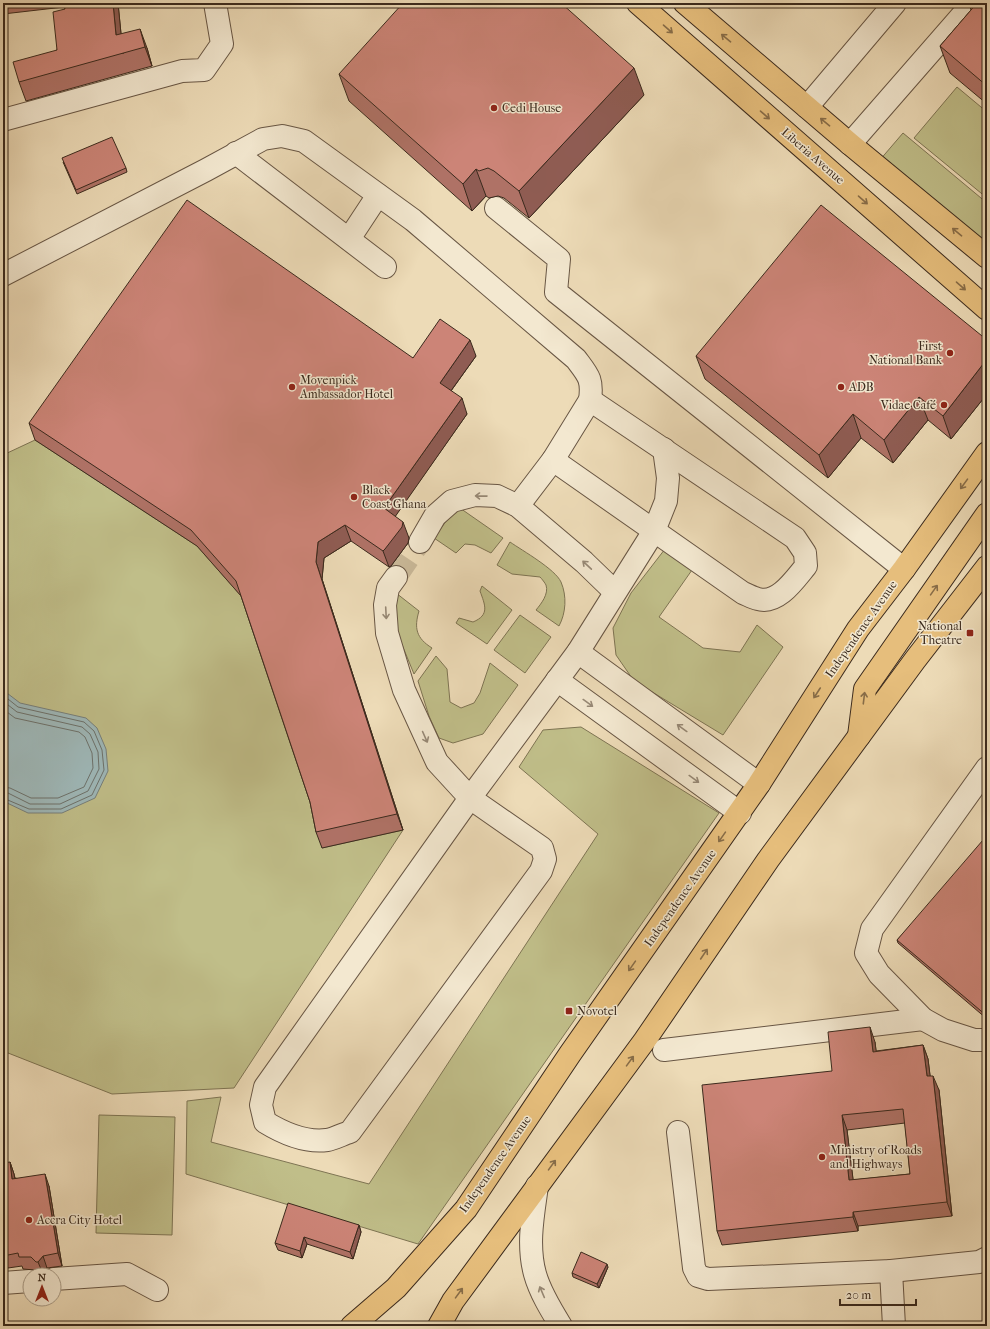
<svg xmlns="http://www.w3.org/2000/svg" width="990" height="1329" viewBox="0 0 990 1329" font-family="'IM FELL French Canon',serif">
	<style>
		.green { fill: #c0be89; stroke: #7e7453 }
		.water { fill: #9eb8b9; stroke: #767f7b }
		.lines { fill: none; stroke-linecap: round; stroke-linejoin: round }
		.shore { stroke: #6c716b; stroke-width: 1 }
		.minor-tunnel { stroke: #c9b898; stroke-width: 22; stroke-dasharray: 22 11; stroke-linecap: butt }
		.minor-casing { stroke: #685644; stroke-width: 24 }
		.major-casing { stroke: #3b2a1d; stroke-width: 24 }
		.minor { stroke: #f3e8d0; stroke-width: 22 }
		.major { stroke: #e6be7c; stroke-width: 22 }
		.wall { fill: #af7266; stroke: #3b2a1d; fill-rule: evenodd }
		.shaded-wall { fill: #8f5c53; stroke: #3b2a1d }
		.building { fill: #cc8477; stroke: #3b2a1d; fill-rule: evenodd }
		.oneway { stroke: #886d48 }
		.oneway2 { stroke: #978976 }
		.poi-dot { fill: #8f2418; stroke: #f3e8d0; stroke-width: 1.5 }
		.labels { text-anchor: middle; stroke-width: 3; stroke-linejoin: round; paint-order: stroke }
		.poi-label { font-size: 12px; fill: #3b2a1d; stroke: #f3e8d0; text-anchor: start }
		.street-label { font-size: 12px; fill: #3b2a1d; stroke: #f3e8d0 }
	</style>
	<rect width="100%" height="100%" fill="#eddbb7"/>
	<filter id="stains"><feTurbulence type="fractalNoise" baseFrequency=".005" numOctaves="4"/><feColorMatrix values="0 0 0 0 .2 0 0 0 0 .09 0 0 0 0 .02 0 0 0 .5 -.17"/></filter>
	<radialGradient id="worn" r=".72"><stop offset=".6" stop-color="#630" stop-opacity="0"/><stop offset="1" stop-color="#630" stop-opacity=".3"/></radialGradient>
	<g class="green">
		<polygon points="957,87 987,112 987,198 914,138"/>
		<polygon points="903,133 987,203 987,249 879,161"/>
		<polygon points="35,440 197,546 242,597 316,818 322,848 403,830 234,1088 112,1094 3,1051 3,455"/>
		<polygon points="457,506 503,538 491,553 475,545 465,544 456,553 434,538"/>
		<path d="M 510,542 C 523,551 555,569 561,582 C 567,596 566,613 559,626 L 536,610 C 541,604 549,594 546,585 C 545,583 542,579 540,577 L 512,574 L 497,565 Z"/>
		<polygon points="665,549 692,570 659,617 703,648 740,652 757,625 783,647 723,735 634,681 616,655 613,628 631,593"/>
		<path d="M 482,586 L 512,610 L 487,644 L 456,623 L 459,618 L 473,622 C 490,615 485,605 480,591 Z"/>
		<path d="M 396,593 L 419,611 C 414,628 416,638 432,648 L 414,674 L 398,635 L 391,607 Z"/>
		<polygon points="520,615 551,637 525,673 494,650"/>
		<polygon points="436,656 447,669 450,702 461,708 474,703 480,693 490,663 518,685 483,734 453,743 439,738 429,716 418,681"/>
		<polygon points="581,727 719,813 418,1244 186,1174 187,1101 221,1097 211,1142 369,1184 598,834 519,767 543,730"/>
		<polygon points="99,1115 175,1117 172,1235 96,1233"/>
	</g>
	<polygon class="water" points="3,690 20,703 86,718 97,728 106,749 108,771 95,798 62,813 28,813 3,801"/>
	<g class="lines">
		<g class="shore">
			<polyline points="3,695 18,707 84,722 94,731 102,750 104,770 92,795 61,809 29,809 3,798"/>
			<polyline points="3,701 17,712 82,727 90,734 98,752 99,769 88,791 60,804 30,804 8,793 3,793"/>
			<polyline points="3,709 15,718 79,732 85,737 92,753 93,768 84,787 58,798 31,798 10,788 3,787"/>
		</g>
		<polyline class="minor-tunnel" points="396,577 420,542"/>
		<g class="minor-casing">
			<g id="minor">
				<polyline points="807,107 895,3"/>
				<polyline points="3,120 182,71 204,70 222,44 215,3"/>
				<polyline points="850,144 973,3"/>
				<polyline points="236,153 385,267"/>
				<polyline points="496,208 559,259 556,292 904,569"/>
				<polyline points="349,239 378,195"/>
				<path d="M 3,275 L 206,170 L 263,139 L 282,136 L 304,141 L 413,220 L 576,359 C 588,375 593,379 590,400 L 553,460 L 518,506"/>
				<path d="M 553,460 L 743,593 C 748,595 753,598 758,599 C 778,605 795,579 806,566 L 805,553 L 795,538 L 590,400"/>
				<polyline points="420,542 435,516 452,501 475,495 497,496 518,506 584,562 615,592"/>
				<path d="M 396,577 L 388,588 L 385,605 L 387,633 L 404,690 L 437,762 L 470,798 L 542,848 L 545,859 L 541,871 L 350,1132 C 343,1134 334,1139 327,1140 C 305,1143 283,1133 265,1122 L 261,1105 L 265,1087 L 470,798 L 578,652 L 654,531 L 666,501 L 668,478 L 664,449"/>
				<polyline points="578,652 759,784"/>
				<polyline points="557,680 740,813"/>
				<polyline points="987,768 872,929 866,953 879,974 923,1019 943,1030 974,1040 987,1040"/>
				<polyline points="664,1050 923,1019"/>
				<polyline points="678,1132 694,1268 698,1276 708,1279 891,1271 979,1262 987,1258"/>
				<path d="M 537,1186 C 533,1215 527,1245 535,1274 C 540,1292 551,1310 561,1326"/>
				<polyline points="891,1271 894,1326"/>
				<polyline points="54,1279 127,1274 157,1290"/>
				<polyline points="3,1283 30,1281"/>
			</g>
		</g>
		<g class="major-casing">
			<g id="major">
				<polyline points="638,3 987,309"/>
				<polyline points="685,3 850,144 987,257"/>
				<polyline points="859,736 865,689 987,514"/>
				<polyline points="352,1326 396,1288 466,1209 570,1054 759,784 858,629 904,569 987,453"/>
				<polyline points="439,1326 453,1301 645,1040 768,860 915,660 987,567"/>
			</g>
		</g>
		<use href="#minor" class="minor"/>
		<use href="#major" class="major"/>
	</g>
	<g class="wall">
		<polygon points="3,3 118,3 121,34 147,48 152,66 26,101 19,82 57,50 65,9 64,7 3,14"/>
		<polygon points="969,3 987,3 987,104 950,73 940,46 971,10"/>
		<polygon points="339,74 644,95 529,218 504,198 498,196 489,198 486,196 472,211 349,101"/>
		<polygon points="63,162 126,168 127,172 77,194"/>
		<polygon points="987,340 987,394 951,439 928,420 893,463 861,438 828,478 705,379 696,356"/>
		<polygon points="476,356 451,391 467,414 395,516 409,538 408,543 391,566 389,567 351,541 324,558 322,579 403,830 322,848 316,832 310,802 241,596 197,546 35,440 29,423 413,358"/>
		<polygon points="987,844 987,1019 898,943 897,940"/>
		<path d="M 875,1042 L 876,1051 L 923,1045 L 928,1059 L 930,1076 L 939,1090 L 952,1216 L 858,1226 L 858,1231 L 722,1245 L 717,1231 L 832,1071 ZM 905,1123 L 910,1174 L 853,1180 L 847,1130 Z"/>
		<polygon points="10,1162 14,1174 15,1178 49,1186 62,1266 47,1268 43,1274 41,1275 35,1270 23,1269 22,1266 8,1268 3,1256"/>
		<polygon points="359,1225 361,1232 353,1259 307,1244 302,1258 278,1250 275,1243"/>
		<polygon points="608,1267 599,1288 573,1277 572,1273"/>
	</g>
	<g class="shaded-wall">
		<polygon points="113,3 118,3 123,54 116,35"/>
		<polygon points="140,29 147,48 152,66 145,47"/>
		<polygon points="634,68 644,95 529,218 519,191"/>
		<polygon points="476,169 486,196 472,211 463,184"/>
		<polygon points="470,340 476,356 445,399 440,383"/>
		<polygon points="987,359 987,394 951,439 943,416"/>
		<polygon points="919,397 928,420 893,463 884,440"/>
		<polygon points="462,398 467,414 390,524 384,508"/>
		<polygon points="853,414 861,438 828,478 819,455"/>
		<polygon points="403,522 409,538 408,543 391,566 389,567 383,551"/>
		<polygon points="345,525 351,541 324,558 322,579 403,830 397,814 316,562 318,542"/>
		<polygon points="870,1027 875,1042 878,1066 873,1052"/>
		<polygon points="923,1045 928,1059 932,1091 927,1076"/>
		<polygon points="933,1076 939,1090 952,1216 947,1202"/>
		<polygon points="842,1115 847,1130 855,1195 849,1180"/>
		<polygon points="10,1162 14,1174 17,1191 12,1179"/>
		<polygon points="45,1174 49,1186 62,1266 58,1253"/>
		<polygon points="853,1212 858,1226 858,1231 853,1217"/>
		<polygon points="359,1225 361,1232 353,1259 350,1252"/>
		<polygon points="304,1237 307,1244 302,1258 300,1251"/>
		<polygon points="43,1256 47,1268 43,1274 38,1262"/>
		<polygon points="607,1264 608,1267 599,1288 597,1284"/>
	</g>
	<g class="building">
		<polygon points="64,3 113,3 116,35 140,29 145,47 19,82 13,62 57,50 53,12 65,9"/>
		<polygon points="403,3 561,3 634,68 519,191 494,171 488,168 479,171 476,169 463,184 339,74"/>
		<polygon points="977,3 987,3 987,86 940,46"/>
		<polygon points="112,137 126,168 76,190 62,158"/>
		<polygon points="187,200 413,358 440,319 470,340 440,383 462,398 384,508 403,522 402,527 385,549 383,551 345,525 318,542 316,562 397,814 316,832 310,802 236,581 191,530 29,423"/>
		<polygon points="821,205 987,340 987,359 943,416 919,397 884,440 853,414 819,455 696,356"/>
		<polygon points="983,840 987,844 987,1016 897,940"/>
		<path d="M 870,1027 L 873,1052 L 923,1045 L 927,1076 L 933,1076 L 947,1202 L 853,1212 L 853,1217 L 717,1231 L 702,1085 L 832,1071 L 828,1032 ZM 903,1109 L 910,1174 L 849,1180 L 842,1115 Z"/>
		<polygon points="10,1162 12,1179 45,1174 58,1253 43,1256 38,1262 36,1262 31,1257 19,1257 18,1253 3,1256 3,1163"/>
		<polygon points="288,1203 359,1225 350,1252 304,1237 300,1251 275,1243"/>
		<polygon points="581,1252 607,1264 597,1284 572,1273"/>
	</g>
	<defs><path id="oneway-shaft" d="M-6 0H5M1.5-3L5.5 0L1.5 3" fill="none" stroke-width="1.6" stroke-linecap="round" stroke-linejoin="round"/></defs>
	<g class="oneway">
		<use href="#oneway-shaft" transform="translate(668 29) rotate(41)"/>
		<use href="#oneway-shaft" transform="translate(726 38) rotate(-140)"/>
		<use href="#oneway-shaft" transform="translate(765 115) rotate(41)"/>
		<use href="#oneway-shaft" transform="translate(825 122) rotate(-140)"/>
		<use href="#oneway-shaft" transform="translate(863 200) rotate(41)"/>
		<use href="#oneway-shaft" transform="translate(957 232) rotate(-140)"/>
		<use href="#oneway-shaft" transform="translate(961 286) rotate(41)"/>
		<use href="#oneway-shaft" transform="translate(964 484) rotate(126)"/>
		<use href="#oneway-shaft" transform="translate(934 590) rotate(-55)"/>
		<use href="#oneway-shaft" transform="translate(817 693) rotate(123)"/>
		<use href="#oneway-shaft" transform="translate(864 698) rotate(-83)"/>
		<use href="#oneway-shaft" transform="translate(722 837) rotate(125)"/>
		<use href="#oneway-shaft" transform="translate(704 954) rotate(-56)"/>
		<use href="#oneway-shaft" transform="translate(632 966) rotate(125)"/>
		<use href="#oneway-shaft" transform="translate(630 1061) rotate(-54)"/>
		<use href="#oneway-shaft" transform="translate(552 1165) rotate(-54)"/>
		<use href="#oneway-shaft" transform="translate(459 1293) rotate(-54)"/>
	</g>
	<g class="oneway2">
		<use href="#oneway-shaft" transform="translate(481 496) rotate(-179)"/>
		<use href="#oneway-shaft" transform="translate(587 565) rotate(-137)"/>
		<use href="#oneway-shaft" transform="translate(386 613) rotate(87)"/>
		<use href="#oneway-shaft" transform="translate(588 703) rotate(36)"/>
		<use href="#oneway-shaft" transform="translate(682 728) rotate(-144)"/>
		<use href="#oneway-shaft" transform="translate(425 737) rotate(66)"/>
		<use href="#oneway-shaft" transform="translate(694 779) rotate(36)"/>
		<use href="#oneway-shaft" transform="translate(542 1292) rotate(-113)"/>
	</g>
	<g class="poi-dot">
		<circle cx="494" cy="108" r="4"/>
		<circle cx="950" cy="353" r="4"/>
		<circle cx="292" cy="387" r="4"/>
		<circle cx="841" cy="387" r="4"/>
		<circle cx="944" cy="405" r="4"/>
		<circle cx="354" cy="497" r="4"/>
		<rect x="966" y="629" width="8" height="8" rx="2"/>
		<rect x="565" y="1007" width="8" height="8" rx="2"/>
		<circle cx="822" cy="1157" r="4"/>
		<circle cx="29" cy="1220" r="4"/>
	</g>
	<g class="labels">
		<g class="poi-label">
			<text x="502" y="112">Cedi House</text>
			<text x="942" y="350" text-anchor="end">First<tspan x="942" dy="14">National Bank</tspan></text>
			<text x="300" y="384">Movenpick<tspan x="300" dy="14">Ambassador Hotel</tspan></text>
			<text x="849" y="391">ADB</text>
			<text x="936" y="409" text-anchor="end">Vidae Café</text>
			<text x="362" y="494">Black<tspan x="362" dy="14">Coast Ghana</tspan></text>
			<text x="962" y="630" text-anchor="end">National<tspan x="962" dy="14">Theatre</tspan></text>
			<text x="577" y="1015">Novotel</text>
			<text x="830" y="1154">Ministry of Roads<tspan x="830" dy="14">and Highways</tspan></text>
			<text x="37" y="1224">Accra City Hotel</text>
		</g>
		<g class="street-label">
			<text transform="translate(813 156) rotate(41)" y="4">Liberia Avenue</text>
			<text transform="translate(861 629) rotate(-55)" y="4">Independence Avenue</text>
			<text transform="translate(680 898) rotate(-55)" y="4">Independence Avenue</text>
			<text transform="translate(495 1164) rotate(-55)" y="4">Independence Avenue</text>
		</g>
	</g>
	<rect width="990" height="1329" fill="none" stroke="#eddbb7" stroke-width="16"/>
	<rect x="4" y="4" width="982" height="1321" fill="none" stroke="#3b2a1d" stroke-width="2"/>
	<rect x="8" y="8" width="974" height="1313" fill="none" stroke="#3b2a1d"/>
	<g transform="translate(42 1287)"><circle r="19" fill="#f3e8d0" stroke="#a99c88"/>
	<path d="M0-3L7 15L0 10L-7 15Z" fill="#8f2418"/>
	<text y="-6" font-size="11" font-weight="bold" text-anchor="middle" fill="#3b2a1d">N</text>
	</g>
	<path d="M840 1299v6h76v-6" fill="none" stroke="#3b2a1d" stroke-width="2"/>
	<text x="846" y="1299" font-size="12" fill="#3b2a1d" stroke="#f3e8d0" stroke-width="3" paint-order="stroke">20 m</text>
	<rect width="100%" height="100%" filter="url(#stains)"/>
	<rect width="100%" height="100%" fill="url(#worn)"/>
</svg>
